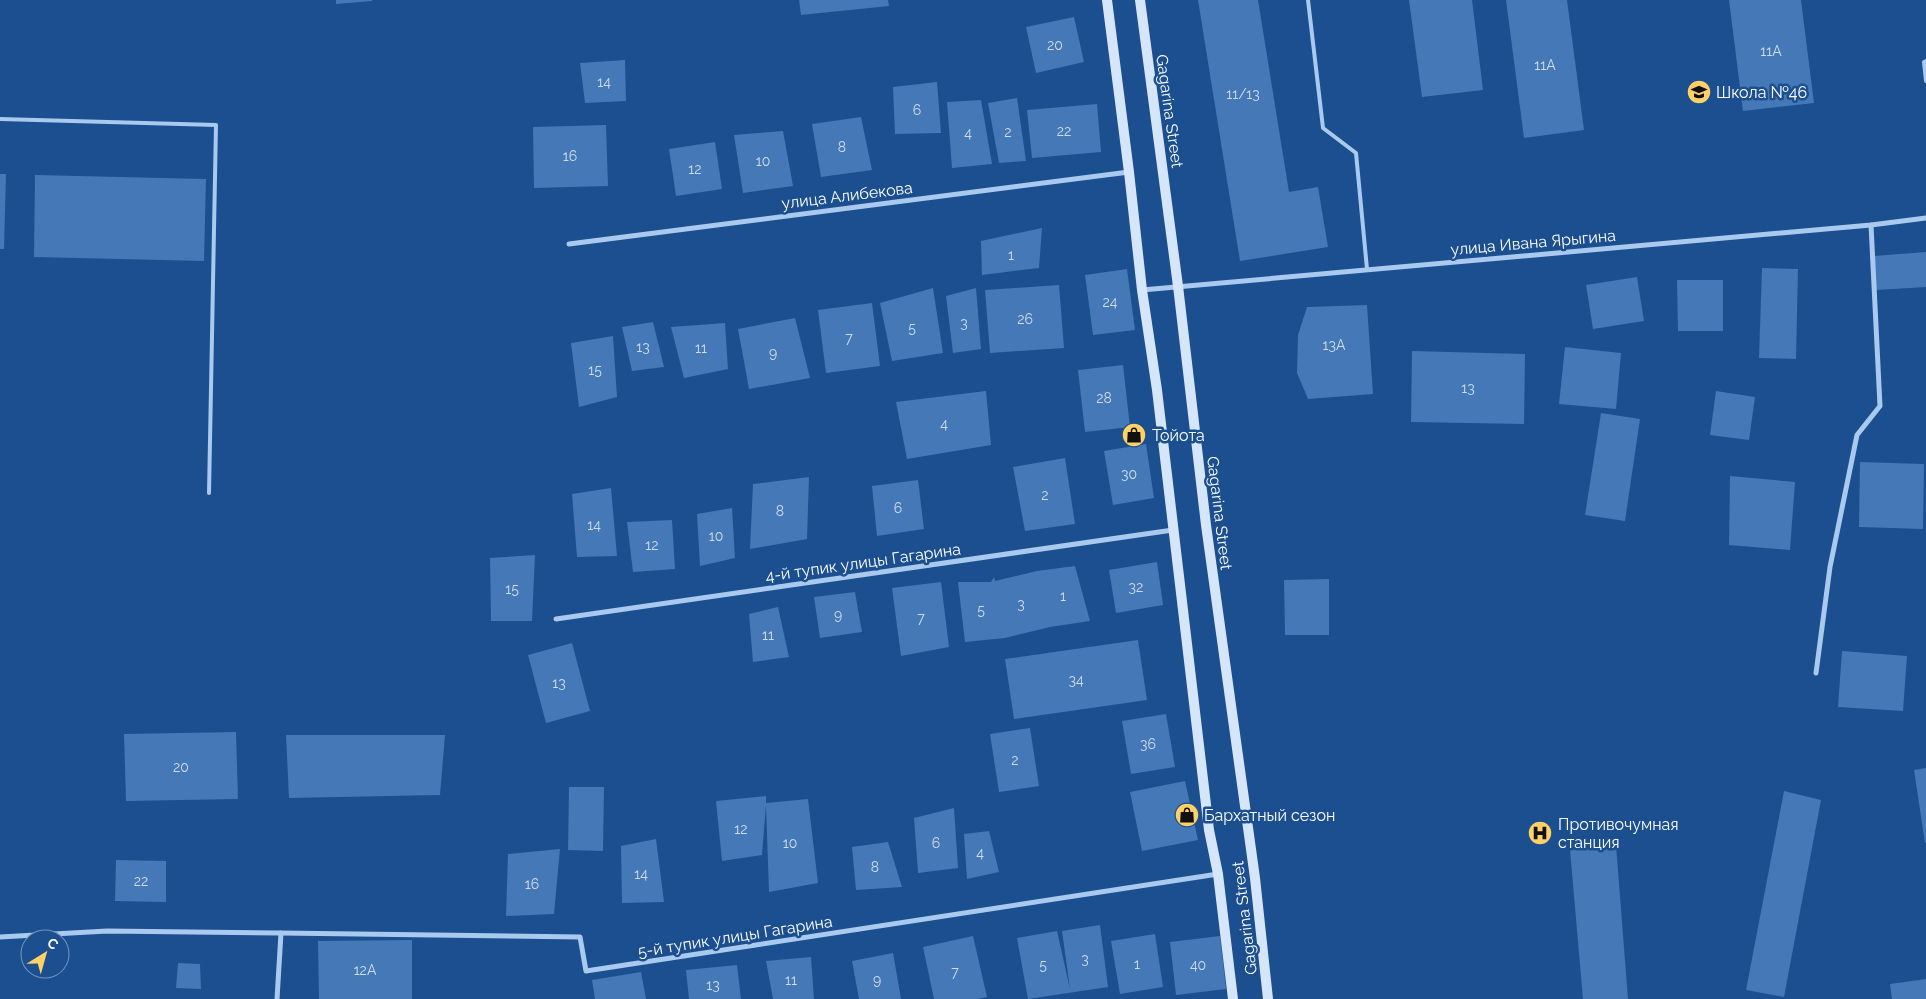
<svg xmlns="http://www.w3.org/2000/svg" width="1926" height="999" viewBox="0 0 1926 999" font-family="Raleway,sans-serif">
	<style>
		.building { fill: #4478b7 }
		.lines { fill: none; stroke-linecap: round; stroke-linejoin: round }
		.service { stroke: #a9c9ee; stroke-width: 4 }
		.minor { stroke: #a9c9ee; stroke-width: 5 }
		.secondary { stroke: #d6e6fa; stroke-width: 10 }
		.labels { text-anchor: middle; stroke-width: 5; stroke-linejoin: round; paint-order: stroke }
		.number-label { font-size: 14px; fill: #d0dded }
		.poi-label { font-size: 16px; fill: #fff; stroke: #1b4f8f; text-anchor: start }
		.street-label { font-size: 16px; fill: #fff; stroke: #1b4f8f }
	</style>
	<rect width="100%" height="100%" fill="#1b4f8f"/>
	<g class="building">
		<polygon points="336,0 372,0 372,1 336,4"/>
		<polygon points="799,0 888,0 889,6 801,15"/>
		<polygon points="1198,0 1258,0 1289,192 1318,187 1328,247 1240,261"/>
		<polygon points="1409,0 1472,0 1483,90 1422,97"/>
		<polygon points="1506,0 1567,0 1584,130 1524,138"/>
		<polygon points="1729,0 1801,0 1814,103 1743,111"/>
		<polygon points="1074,17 1084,62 1036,73 1026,27"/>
		<polygon points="625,60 626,101 585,103 580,63"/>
		<polygon points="937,82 941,133 895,134 893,87"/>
		<polygon points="1017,98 1026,161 999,163 988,103"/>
		<polygon points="981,100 992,164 952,168 947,102"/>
		<polygon points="1097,104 1101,152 1032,158 1027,110"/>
		<polygon points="861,117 872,170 821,177 812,124"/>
		<polygon points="606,125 608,186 534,188 533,127"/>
		<polygon points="783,131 793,186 743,193 734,135"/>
		<polygon points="715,142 722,189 676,196 669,149"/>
		<polygon points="0,174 6,174 4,249 0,249"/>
		<polygon points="35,175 206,179 204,261 34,257"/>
		<polygon points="1042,228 1039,268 982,275 981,241"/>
		<polygon points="1926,252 1926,287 1876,290 1874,256"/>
		<polygon points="1762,268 1798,269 1796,359 1759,358"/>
		<polygon points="1127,269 1135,330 1093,335 1085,275"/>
		<polygon points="1637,277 1644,321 1593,329 1586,285"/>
		<polygon points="1677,280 1723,280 1723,331 1678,331"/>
		<polygon points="1059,285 1064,348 990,353 985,290"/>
		<polygon points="933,288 943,353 892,361 880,303"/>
		<polygon points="976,288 981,349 953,353 946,296"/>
		<polygon points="872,303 880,366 826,373 818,310"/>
		<polygon points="1367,305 1373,394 1308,399 1297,373 1298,335 1307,307"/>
		<polygon points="795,318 810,378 749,389 738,329"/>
		<polygon points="653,322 664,367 632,371 622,327"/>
		<polygon points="725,323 728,369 684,378 671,327"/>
		<polygon points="613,336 617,397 579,407 571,343"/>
		<polygon points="1565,347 1621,353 1616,409 1559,404"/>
		<polygon points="1412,351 1525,354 1524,424 1411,422"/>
		<polygon points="1123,365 1130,427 1085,432 1078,370"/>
		<polygon points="986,391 991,445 907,459 896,402"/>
		<polygon points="1716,391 1755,397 1749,440 1710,435"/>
		<polygon points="1601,413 1640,419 1625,521 1585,515"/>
		<polygon points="1146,444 1154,498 1113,505 1104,451"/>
		<polygon points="1065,458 1075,524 1025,531 1013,467"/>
		<polygon points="1860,462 1924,464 1923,529 1859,527"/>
		<polygon points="1730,476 1795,482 1790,550 1729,545"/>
		<polygon points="809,477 807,539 750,549 753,484"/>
		<polygon points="918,480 924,529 877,536 872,486"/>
		<polygon points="611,488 617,556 577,557 572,494"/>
		<polygon points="732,508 735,558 700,566 697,514"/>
		<polygon points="672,520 675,569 633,572 627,522"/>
		<polygon points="535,555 532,621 491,621 490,558"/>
		<polygon points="1157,562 1163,605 1116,613 1109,570"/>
		<polygon points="1075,566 1090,621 1050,627 1005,638 965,642 958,582 991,582 994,577 995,581 1037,571"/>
		<polygon points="1329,579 1329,635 1285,635 1284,580"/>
		<polygon points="941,582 949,647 901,656 892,588"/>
		<polygon points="855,592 862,632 820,638 814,597"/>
		<polygon points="778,607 789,657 753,662 749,614"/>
		<polygon points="1138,640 1147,700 1014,719 1005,659"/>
		<polygon points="572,643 590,711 546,723 528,655"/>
		<polygon points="1842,651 1907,656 1903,711 1838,707"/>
		<polygon points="1166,714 1175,767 1131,774 1122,721"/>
		<polygon points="1030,728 1039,786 999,792 990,734"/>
		<polygon points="236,732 238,799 126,801 124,734"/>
		<polygon points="286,735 445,735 440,795 289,798"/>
		<polygon points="1926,768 1926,843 1925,843 1914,770"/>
		<polygon points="1185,781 1198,840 1142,851 1130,792"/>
		<polygon points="569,787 604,787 603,851 568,850"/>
		<polygon points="1784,791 1821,800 1784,997 1746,990"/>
		<polygon points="766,796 766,803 808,799 818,883 769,892 766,805 762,855 722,861 716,801"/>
		<polygon points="954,808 958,868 918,873 914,818"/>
		<polygon points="989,831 999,872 967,879 964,834"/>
		<polygon points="656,839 664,902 622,903 621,846"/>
		<polygon points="888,842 902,887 856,890 852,847"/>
		<polygon points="1616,845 1628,999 1583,999 1570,850"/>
		<polygon points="560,849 554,914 506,916 508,854"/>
		<polygon points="116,860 166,861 166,902 115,901"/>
		<polygon points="1100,925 1108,987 1028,999 1017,938 1057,931 1070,989 1062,931"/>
		<polygon points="1155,934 1163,987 1120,994 1111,941"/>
		<polygon points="973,936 987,997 977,999 934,999 923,947"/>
		<polygon points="1220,936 1226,989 1176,995 1170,942"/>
		<polygon points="412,940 412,999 319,999 318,941"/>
		<polygon points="893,953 901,999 859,999 852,961"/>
		<polygon points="811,957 814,999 773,999 766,961"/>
		<polygon points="178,963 200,964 201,989 176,988"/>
		<polygon points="737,965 741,999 689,999 686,970"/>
		<polygon points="641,972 646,999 595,999 592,980"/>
		<polygon points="1926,979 1926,999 1892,999 1890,984"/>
	</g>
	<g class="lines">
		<g class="service">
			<polyline points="1308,0 1323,128 1356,153 1367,269"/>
			<polyline points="1926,61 1924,62 1926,81"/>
			<polyline points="0,119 216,125 209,493"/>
		</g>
		<g class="minor">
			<polyline points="569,244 1129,172"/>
			<polyline points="1142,290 1871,225 1926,218"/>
			<polyline points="556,619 1173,530"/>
			<polyline points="1816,673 1830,567 1857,435 1880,406 1871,225"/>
			<polyline points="281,933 580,937 586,971 1218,874"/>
			<polyline points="0,937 107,931 281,933 277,999"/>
		</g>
		<g class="secondary">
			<polyline points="1107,0 1129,172 1142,290 1157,390 1209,830 1218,874 1233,999"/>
			<polyline points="1140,0 1178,286 1206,525 1255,878 1268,999"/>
		</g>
	</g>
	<defs>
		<g id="school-disc" transform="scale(1.25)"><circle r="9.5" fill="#ffd166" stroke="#1b4f8f"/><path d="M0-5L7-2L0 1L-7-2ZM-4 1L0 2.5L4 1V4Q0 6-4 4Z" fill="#111"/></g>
		<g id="shop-disc" transform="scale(1.25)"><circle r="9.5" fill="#ffd166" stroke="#1b4f8f"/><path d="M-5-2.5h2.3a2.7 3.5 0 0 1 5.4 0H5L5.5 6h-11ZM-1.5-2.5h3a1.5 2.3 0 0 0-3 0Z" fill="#111"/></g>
		<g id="hospital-disc" transform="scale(1.25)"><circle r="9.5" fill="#ffd166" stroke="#1b4f8f"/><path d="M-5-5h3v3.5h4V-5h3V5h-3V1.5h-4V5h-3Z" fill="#111"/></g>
	</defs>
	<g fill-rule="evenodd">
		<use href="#school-disc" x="1699" y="92"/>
		<use href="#shop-disc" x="1134" y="435"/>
		<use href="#shop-disc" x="1187" y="815"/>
		<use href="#hospital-disc" x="1540" y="833"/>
	</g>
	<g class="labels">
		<g class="number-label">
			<text x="1055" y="50">20</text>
			<text x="1771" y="56">11А</text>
			<text x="1545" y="70">11А</text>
			<text x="604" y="87">14</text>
			<text x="1243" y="99">11/13</text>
			<text x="917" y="115">6</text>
			<text x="1064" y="136">22</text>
			<text x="1008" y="137">2</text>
			<text x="968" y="138">4</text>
			<text x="842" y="152">8</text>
			<text x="570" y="161">16</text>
			<text x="763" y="166">10</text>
			<text x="695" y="174">12</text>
			<text x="1011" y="260">1</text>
			<text x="1110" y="307">24</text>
			<text x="1025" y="324">26</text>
			<text x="964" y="328">3</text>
			<text x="912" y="333">5</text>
			<text x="849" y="343">7</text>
			<text x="1334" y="350">13А</text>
			<text x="643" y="352">13</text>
			<text x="701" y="353">11</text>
			<text x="773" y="358">9</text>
			<text x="595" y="375">15</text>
			<text x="1468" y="393">13</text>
			<text x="1104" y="403">28</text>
			<text x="944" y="429">4</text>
			<text x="1129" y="479">30</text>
			<text x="1045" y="500">2</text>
			<text x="898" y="513">6</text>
			<text x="780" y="516">8</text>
			<text x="594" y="530">14</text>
			<text x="716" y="541">10</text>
			<text x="652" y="550">12</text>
			<text x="1136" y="592">32</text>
			<text x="512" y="594">15</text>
			<text x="1063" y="601">1</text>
			<text x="1021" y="609">3</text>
			<text x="981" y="615">5</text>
			<text x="838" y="620">9</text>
			<text x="921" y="623">7</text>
			<text x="768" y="640">11</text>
			<text x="1076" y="685">34</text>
			<text x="559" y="688">13</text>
			<text x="1148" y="749">36</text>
			<text x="1015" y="765">2</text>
			<text x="181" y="772">20</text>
			<text x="741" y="834">12</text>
			<text x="790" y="848">10</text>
			<text x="936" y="848">6</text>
			<text x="980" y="858">4</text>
			<text x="875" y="872">8</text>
			<text x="641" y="879">14</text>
			<text x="141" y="886">22</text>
			<text x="532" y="889">16</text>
			<text x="1085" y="964">3</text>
			<text x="1137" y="969">1</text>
			<text x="1043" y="970">5</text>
			<text x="1198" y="970">40</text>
			<text x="365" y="975">12А</text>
			<text x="955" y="977">7</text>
			<text x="791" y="985">11</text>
			<text x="877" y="985">9</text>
			<text x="713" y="990">13</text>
		</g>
		<g class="poi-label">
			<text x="1716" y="98">Школа №46</text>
			<text x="1152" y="441">Тойота</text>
			<text x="1204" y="821">Бархатный сезон</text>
			<text x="1558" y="830">Противочумная<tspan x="1558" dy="18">станция</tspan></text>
		</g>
		<g class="street-label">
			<text transform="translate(1170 111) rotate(82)" y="6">Gagarina Street</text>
			<text transform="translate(847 195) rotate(-7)" y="6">улица Алибекова</text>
			<text transform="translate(1533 242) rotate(-5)" y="6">улица Ивана Ярыгина</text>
			<text transform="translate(1220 513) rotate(83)" y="6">Gagarina Street</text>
			<text transform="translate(863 562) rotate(-8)" y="6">4-й тупик улицы Гагарина</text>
			<text transform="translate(1244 918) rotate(-97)" y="6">Gagarina Street</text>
			<text transform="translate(735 936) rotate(-9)" y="6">5-й тупик улицы Гагарина</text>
		</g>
	</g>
	<g transform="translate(45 954) rotate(37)"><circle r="24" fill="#1b4f8f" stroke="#7695bc"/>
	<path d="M0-4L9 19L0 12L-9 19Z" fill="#ffd166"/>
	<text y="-8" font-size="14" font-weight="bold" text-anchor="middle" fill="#ffffff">С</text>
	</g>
</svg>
